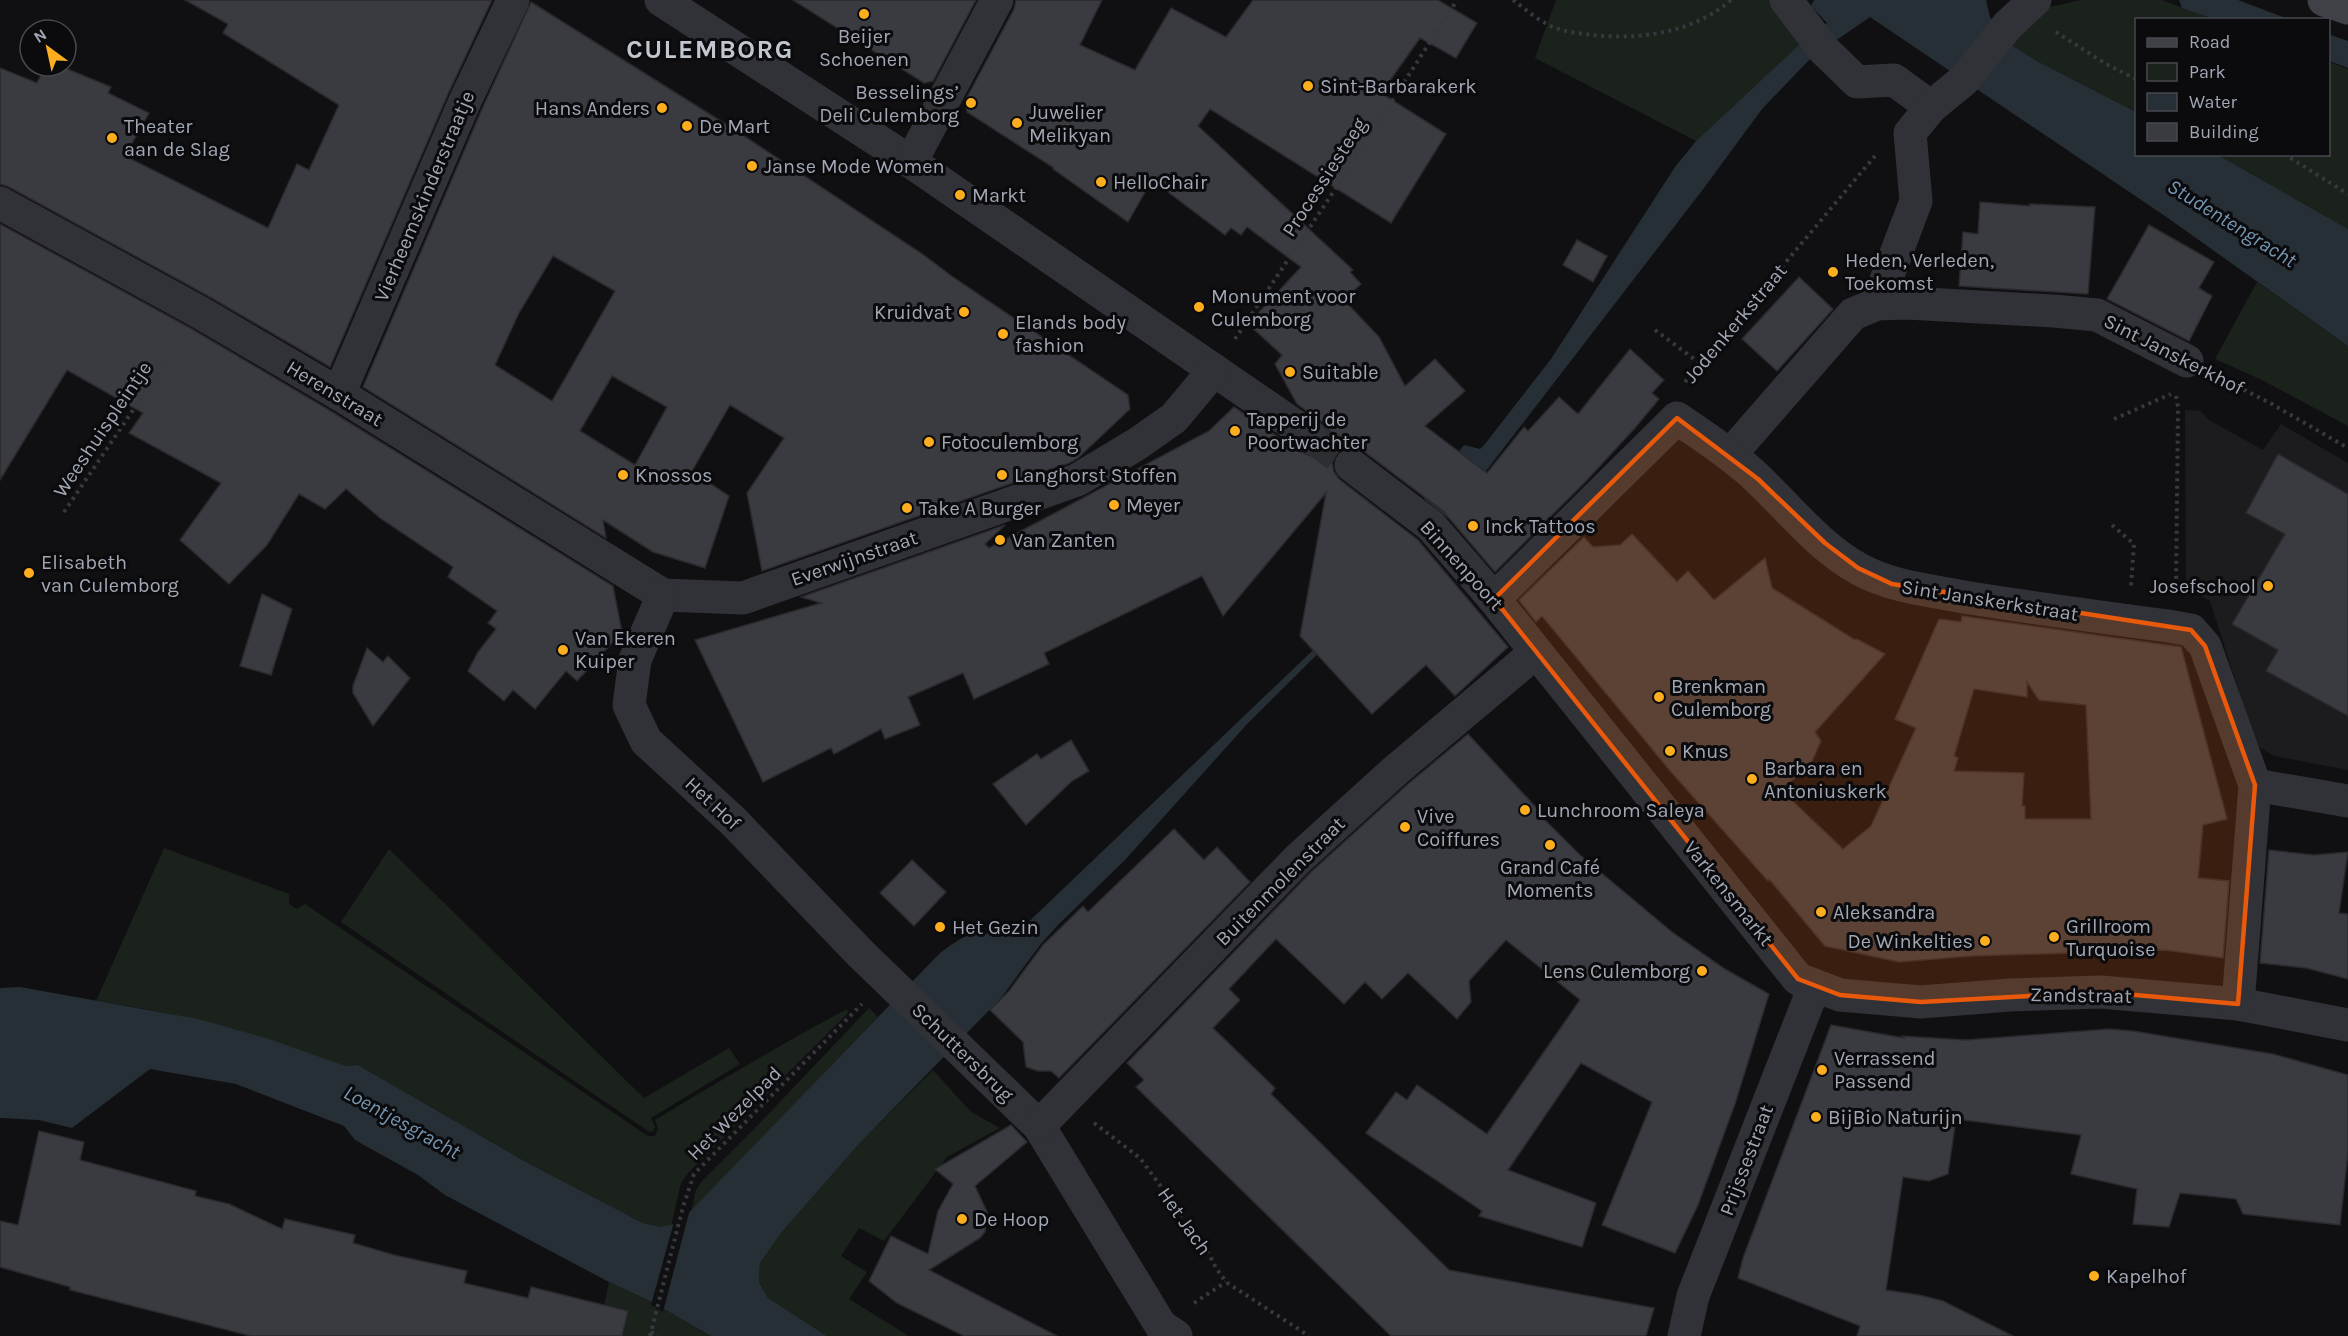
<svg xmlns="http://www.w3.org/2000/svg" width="2348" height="1336" viewBox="0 0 2348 1336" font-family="Karla,sans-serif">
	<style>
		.built { fill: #1c1c1f }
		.green { fill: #1a221b }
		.water { fill: #262f36 }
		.pier { fill: #101012 }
		.building { fill: #3a3b40; stroke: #2a2a2e; stroke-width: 1.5; fill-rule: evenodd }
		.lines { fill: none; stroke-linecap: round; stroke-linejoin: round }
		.street-tunnel { stroke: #2d2e32; stroke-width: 33; stroke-dasharray: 33 16; stroke-linecap: butt }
		.path { stroke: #37393e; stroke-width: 4; stroke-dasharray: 3 4.5; stroke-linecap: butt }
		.street { stroke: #313237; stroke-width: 33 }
		.secondary { stroke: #3f4147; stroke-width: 33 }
		.marked { fill: #e8590c; fill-opacity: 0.2; stroke: #e8590c; stroke-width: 4.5; stroke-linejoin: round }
		.poi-dot { fill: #fcae1e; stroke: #0b0b0d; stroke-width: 2 }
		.labels { text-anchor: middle; stroke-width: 6; stroke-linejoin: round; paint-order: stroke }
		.poi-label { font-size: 20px; fill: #a1a7b4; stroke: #0b0b0d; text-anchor: start }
		.street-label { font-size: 20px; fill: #a1a7b4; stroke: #0b0b0d }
		.water-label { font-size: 21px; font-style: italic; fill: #7596b2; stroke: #0b0b0d }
		.district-label { font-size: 26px; font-weight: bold; letter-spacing: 1.5px; fill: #c2c6cf; stroke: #0b0b0d }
	</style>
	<rect width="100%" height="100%" fill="#101012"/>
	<polygon class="built" points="2185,410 2200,411 2209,420 2263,450 2281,424 2348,463 2348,770 2274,756 2256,745 2210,601 2189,590 2186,583"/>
	<g class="green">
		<polygon points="1556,0 1771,0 1802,42 1696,141 1535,58"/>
		<polygon points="2081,0 2162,0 2214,19 2136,20 2136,112 2037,61 2005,41 2041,9"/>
		<polygon points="2329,62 2348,69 2348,229 2218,155 2328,154"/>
		<polygon points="2257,282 2348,346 2348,426 2262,380 2215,359"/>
		<path d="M 164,848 L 289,894 L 289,904 L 297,909 L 305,904 L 648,1136 L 655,1136 L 658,1129 L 655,1120 C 719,1082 781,1044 847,1009 L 848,1013 L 689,1172 L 681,1183 L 671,1226 L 660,1227 L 643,1223 L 526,1162 L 358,1065 L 346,1066 C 264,1037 183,1013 96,1001 Z"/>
		<polygon points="389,849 644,1098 729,1048 740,1064 651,1118 655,1127 652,1132 648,1131 341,922"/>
		<polygon points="869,1008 878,1017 691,1212 696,1190 701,1182 757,1126"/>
		<polygon points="933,1070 971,1112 1000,1128 947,1157 884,1241 859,1228 841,1256 867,1272 849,1299 909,1336 827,1336 768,1298 759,1282 760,1263 781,1233 859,1144"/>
		<polygon points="609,1282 650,1301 711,1336 598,1336"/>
	</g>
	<g class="water">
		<polygon points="1814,0 1986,0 1990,17 2005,41 2037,61 2136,112 2136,154 2218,155 2348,229 2348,346 2165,216 1870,17 1812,57 1762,109 1704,188 1449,519 1424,499 1464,445 1480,449 1485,444 1551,359 1675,167 1696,141 1802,42 1827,23 1811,6"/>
		<polygon points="2179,0 2238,0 2288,19 2214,19 2182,8"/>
		<polygon points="2328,34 2348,41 2348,68 2329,61"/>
		<path d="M 1421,547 L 1372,600 L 1248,723 L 1125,860 L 1059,924 L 1040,945 L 1001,998 L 859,1144 L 781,1233 L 760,1263 L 759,1282 L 768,1298 L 827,1336 L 711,1336 L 650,1301 L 609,1282 L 445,1195 L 418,1175 L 355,1140 L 344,1126 L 236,1084 L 150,1069 L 72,1128 L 39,1120 L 0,1118 L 0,988 L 20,987 L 198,1019 L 269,1039 L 346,1066 L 358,1065 L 526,1162 L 643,1223 L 660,1227 L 679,1223 L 940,953 C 951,945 963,935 978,933 C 992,932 1007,938 1020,930 Z"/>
	</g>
	<polygon class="pier" points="687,1212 689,1213 663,1312 651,1305 674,1222"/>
	<g class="building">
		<polygon points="185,0 492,0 448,94 330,367 210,297 9,187 0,184 0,68 37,83 45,66 60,66 111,87 108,93 149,113 125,156 268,228 297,164 309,170 339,105 223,33 228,24"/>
		<polygon points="793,0 976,0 933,81 924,83"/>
		<polygon points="1016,0 1102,0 1080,45 1135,70 1171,8 1226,37 1253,0 1438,0 1477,23 1456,58 1420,38 1381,93 1446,134 1391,223 1210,109 1198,126 1353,270 1350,272 1361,284 1344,300 1379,337 1405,386 1435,359 1465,391 1425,426 1487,473 1524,427 1528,431 1559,397 1578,414 1630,349 1664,380 1652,393 1659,399 1635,428 1588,479 1495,572 1443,511 1362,450 1354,447 1344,448 1336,454 1332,463 1334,472 1339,479 1418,540 1508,647 1455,696 1426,665 1372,714 1300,636 1326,493 1223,616 1202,576 1044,653 1049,664 974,699 963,673 908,697 920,725 885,739 881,729 834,754 831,748 763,782 695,640 821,603 801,597 1005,525 985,544 989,548 1209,431 1234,407 1299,451 1308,455 1316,453 1327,461 1322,450 1329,438 1327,427 1321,421 1297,404 1275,364 1282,355 1248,324 1301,267 1247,227 1241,235 1231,228 1225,235 1152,180 1128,222 1053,169 1054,168 967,112 965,101 1014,9"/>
		<path d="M 531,2 L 735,130 L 921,253 L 953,277 L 1128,395 L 1130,409 L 1078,458 L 1069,463 L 762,571 L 747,493 L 784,438 L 730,405 L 692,471 L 729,496 L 705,568 L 653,552 L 603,520 L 606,538 L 363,387 L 482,109 ZM 553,256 L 615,291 L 552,401 L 495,365 L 519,313 ZM 612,376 L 667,407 L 635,465 L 580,431 Z"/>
		<polygon points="1980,202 2030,206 2030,204 2095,207 2088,294 1959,286 1963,232 1978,234"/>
		<polygon points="0,224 192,329 329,410 613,586 622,632 577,681 566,671 535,709 513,690 504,701 468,671 478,652 496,629 488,623 497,611 448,577 453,567 380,518 346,489 325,509 299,494 267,545 229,584 180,540 221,483 129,433 143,413 67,370 0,480"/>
		<polygon points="2149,225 2214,262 2199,288 2212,296 2189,341 2107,299"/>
		<polygon points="1577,240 1607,256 1593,282 1563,265"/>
		<polygon points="1799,277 1833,309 1777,371 1742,339"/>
		<polygon points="2278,454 2348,494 2348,716 2266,671 2278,650 2232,624 2285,534 2246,513"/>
		<path d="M 1632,534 L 1677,582 L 1688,571 L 1714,600 L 1765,558 L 1772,588 L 1855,640 L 1857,639 L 1885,654 L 1815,732 L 1821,741 L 1809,768 L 1780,789 L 1843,849 L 1871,826 L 1916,728 L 1895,719 L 1939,619 L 1961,622 L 1962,616 L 2181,647 L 2227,819 L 2203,825 L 2198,878 L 2229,881 L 2223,958 L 2165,950 L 2137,951 L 1971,956 L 1899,962 L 1825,946 L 1769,879 L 1768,881 L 1672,773 L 1542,616 L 1536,622 L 1519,600 L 1584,537 L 1593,547 L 1620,545 ZM 2027,682 L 2039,700 L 2086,705 L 2091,819 L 2025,819 L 2025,806 L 2022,806 L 2024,773 L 1954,771 L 1958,758 L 1954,756 L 1974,689 L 2027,697 Z"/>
		<polygon points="262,594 292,609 271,675 240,666"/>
		<polygon points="367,648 383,662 388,656 410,678 373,726 353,693 353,686"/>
		<polygon points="1468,734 1544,816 1543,818 1580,855 1672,932 1725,969 1769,994 1735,1104 1698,1205 1675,1253 1602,1225 1652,1102 1581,1063 1508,1170 1596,1203 1582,1247 1479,1216 1482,1211 1366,1133 1396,1092 1407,1100 1417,1085 1487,1134 1580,1000 1506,940 1469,981 1471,1002 1457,1019 1408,973 1382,999 1365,982 1344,1004 1276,939 1229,989 1240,1000 1213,1028 1275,1088 1271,1094 1449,1270 1654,1308 1646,1336 1391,1336 1136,1087 1144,1080 1127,1063 1311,872 1408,784"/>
		<polygon points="1071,740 1089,771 1072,781 1026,825 993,784 1037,754 1041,759"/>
		<polygon points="1174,829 1204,860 1217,847 1250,882 1059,1078 1051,1071 1038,1071 1026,1067 1023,1042 990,1010 1009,991 1043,945 1083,906 1088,912"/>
		<polygon points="2269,850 2314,855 2348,852 2339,913 2348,914 2348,979 2306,968 2260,963"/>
		<polygon points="912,860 946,892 914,926 880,893"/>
		<polygon points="1831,1025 1904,1038 1902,1036 1966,1040 2109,1029 2133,1031 2273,1054 2348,1075 2348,1153 2340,1225 2243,1214 2236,1199 2180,1193 2169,1227 2133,1224 2137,1189 2071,1174 2081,1135 1956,1119 1948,1174 1929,1181 1903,1177 1886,1290 1919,1295 1943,1301 2013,1336 1857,1336 1860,1326 1738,1278 1743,1258"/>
		<polygon points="1011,1125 1027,1142 975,1186 987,1212 985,1232 980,1238 929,1270 1057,1336 964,1336 897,1303 869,1281 891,1236 928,1254 938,1211 953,1184 935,1169"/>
		<polygon points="39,1131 84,1142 80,1160 196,1191 195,1196 229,1204 282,1229 285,1219 355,1235 353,1243 394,1255 467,1271 464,1283 528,1298 531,1287 628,1311 622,1336 251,1336 70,1290 70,1287 0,1267 0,1221 18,1225"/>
	</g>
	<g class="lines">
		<polyline class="street-tunnel" points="1310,436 1351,465"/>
		<g class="path">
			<path d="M 1513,0 C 1524,8 1535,18 1547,24 C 1561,32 1577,33 1592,35 C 1640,40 1693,33 1731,0"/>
			<polyline points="2056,32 2106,64 2136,79"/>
			<polyline points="2284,154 2348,194"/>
			<polyline points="1655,330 1701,364"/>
			<polyline points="1235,339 1332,194 1457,0"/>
			<polyline points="2217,376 2272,404 2348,448"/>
			<polyline points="1685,382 1875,156"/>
			<polyline points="2176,396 2178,407 2176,589"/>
			<polyline points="2114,419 2171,394"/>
			<polyline points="64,512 165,363"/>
			<polyline points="2112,525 2134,544 2131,586"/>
			<polyline points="1094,1123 1140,1158 1206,1248 1216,1268 1226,1282 1309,1336"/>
			<polyline points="1194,1303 1226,1282"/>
			<polyline points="651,1332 658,1336"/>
			<polyline points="650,1336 683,1207 694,1174 862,1004"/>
		</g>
		<g class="street">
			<polyline points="661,0 911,162 1310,436"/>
			<polyline points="1786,0 1824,50 1857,82 1894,80 1931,107"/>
			<polyline points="911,162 997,0"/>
			<polyline points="0,203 201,313 339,394 663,595 743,598 1077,480 1137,444 1174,418 1214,370"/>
			<polyline points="1877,304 1916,201 1910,133 1931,107 1964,80 2008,25 2035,0"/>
			<polyline points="339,394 465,101 513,0"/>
			<polyline points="1730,455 1853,314 1877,304 1907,303 2054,311 2097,315 2187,361"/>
			<polyline points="1351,465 1431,526 1494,599 1798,979 1840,995 1921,1002 2010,995 2101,992 2238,1004 2348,1025"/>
			<polyline points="663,595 635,660 629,705 646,741 733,821 861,954 1039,1126 1161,1326 1176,1336"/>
			<path d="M 1494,599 L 1677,418 C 1704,437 1733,455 1757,478 C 1790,509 1819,547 1859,569 C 1892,587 1928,590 1964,597 C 2032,608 2100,617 2168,626 L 2191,630 L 2205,646 L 2255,785 L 2238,1004"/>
			<polyline points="2255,785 2348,801"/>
			<polyline points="1039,1126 1298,859 1396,770 1536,652"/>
			<polyline points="1684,1336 1693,1296 1814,987"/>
		</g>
		<polyline class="secondary" points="2324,0 2348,8"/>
	</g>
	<path class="marked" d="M 1677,418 L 1758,479 L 1825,543 L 1858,568 L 1892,584 L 2191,630 L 2205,646 L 2255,785 L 2238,1004 L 2101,992 L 1921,1002 L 1840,995 L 1798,979 L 1494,599 Z"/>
	<g class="poi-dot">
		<circle cx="864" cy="14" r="6"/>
		<circle cx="1308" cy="86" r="6"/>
		<circle cx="971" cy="103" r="6"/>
		<circle cx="662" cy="108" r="6"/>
		<circle cx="1017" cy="123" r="6"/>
		<circle cx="687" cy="126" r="6"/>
		<circle cx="112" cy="138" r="6"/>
		<circle cx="752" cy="166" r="6"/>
		<circle cx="1101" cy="182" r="6"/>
		<circle cx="960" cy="195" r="6"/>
		<circle cx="1833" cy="272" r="6"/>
		<circle cx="1199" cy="307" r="6"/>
		<circle cx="964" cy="312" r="6"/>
		<circle cx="1003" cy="334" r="6"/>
		<circle cx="1290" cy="372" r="6"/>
		<circle cx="1235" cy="431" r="6"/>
		<circle cx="929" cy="442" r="6"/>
		<circle cx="623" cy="475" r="6"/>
		<circle cx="1002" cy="475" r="6"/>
		<circle cx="1114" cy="505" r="6"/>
		<circle cx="907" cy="508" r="6"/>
		<circle cx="1473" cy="526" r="6"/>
		<circle cx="1000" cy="540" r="6"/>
		<circle cx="29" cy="573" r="6"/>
		<circle cx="2268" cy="586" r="6"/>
		<circle cx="563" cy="650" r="6"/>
		<circle cx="1659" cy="697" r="6"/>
		<circle cx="1670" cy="751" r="6"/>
		<circle cx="1752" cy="779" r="6"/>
		<circle cx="1525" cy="810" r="6"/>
		<circle cx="1405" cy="827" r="6"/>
		<circle cx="1550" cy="845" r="6"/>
		<circle cx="1821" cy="912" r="6"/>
		<circle cx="940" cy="927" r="6"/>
		<circle cx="2054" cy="937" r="6"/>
		<circle cx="1985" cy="941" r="6"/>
		<circle cx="1702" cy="971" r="6"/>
		<circle cx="1822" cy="1070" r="6"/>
		<circle cx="1816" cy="1117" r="6"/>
		<circle cx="962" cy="1219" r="6"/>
		<circle cx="2094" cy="1276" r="6"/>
	</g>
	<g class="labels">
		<g class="poi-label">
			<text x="864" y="43" text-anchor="middle">Beijer<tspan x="864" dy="23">Schoenen</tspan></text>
			<text x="1320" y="93">Sint-Barbarakerk</text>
			<text x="959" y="99" text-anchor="end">Besselings’<tspan x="959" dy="23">Deli Culemborg</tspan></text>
			<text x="650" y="115" text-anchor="end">Hans Anders</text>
			<text x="1029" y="119">Juwelier<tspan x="1029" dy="23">Melikyan</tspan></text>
			<text x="124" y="133">Theater<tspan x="124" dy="23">aan de Slag</tspan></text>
			<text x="699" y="133">De Mart</text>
			<text x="764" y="173">Janse Mode Women</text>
			<text x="1113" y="189">HelloChair</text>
			<text x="972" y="202">Markt</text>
			<text x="1845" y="267">Heden, Verleden,<tspan x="1845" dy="23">Toekomst</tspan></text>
			<text x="1211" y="303">Monument voor<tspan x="1211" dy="23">Culemborg</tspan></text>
			<text x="952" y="319" text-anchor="end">Kruidvat</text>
			<text x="1015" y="329">Elands body<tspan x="1015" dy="23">fashion</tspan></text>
			<text x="1302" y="379">Suitable</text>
			<text x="1247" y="426">Tapperij de<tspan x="1247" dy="23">Poortwachter</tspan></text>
			<text x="941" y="449">Fotoculemborg</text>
			<text x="635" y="482">Knossos</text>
			<text x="1014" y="482">Langhorst Stoffen</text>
			<text x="1126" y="512">Meyer</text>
			<text x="919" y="515">Take A Burger</text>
			<text x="1485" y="533">Inck Tattoos</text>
			<text x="1012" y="547">Van Zanten</text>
			<text x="41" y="569">Elisabeth<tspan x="41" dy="23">van Culemborg</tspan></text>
			<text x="2256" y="593" text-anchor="end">Josefschool</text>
			<text x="575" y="645">Van Ekeren<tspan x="575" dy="23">Kuiper</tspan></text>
			<text x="1671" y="693">Brenkman<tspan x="1671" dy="23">Culemborg</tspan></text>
			<text x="1682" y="758">Knus</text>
			<text x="1764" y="775">Barbara en<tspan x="1764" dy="23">Antoniuskerk</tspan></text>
			<text x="1537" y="817">Lunchroom Saleya</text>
			<text x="1417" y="823">Vive<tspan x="1417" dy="23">Coiffures</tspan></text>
			<text x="1550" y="874" text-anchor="middle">Grand Café<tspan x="1550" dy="23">Moments</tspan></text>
			<text x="1833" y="919">Aleksandra</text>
			<text x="2066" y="933">Grillroom<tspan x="2066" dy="23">Turquoise</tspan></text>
			<text x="952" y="934">Het Gezin</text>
			<text x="1973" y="948" text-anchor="end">De Winkelties</text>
			<text x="1690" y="978" text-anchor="end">Lens Culemborg</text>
			<text x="1834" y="1065">Verrassend<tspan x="1834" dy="23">Passend</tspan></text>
			<text x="1828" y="1124">BijBio Naturijn</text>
			<text x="974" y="1226">De Hoop</text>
			<text x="2106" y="1283">Kapelhof</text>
		</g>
		<g class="street-label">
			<text transform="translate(1324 177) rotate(-57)" y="7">Processiesteeg</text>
			<text transform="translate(424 196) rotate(-67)" y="7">Vierheemskinderstraatje</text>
			<text transform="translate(1735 323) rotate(-50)" y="7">Jodenkerkstraat</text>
			<text transform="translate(2174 354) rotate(27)" y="7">Sint Janskerkhof</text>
			<text transform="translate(335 393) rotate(31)" y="7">Herenstraat</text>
			<text transform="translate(102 429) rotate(-56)" y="7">Weeshuispleintje</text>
			<text transform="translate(854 558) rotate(-19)" y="7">Everwijnstraat</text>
			<text transform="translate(1462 565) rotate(48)" y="7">Binnenpoort</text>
			<text transform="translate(1990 600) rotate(9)" y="7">Sint Janskerkstraat</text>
			<text transform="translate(713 803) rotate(43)" y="7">Het Hof</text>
			<text transform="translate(1280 881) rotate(-45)" y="7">Buitenmolenstraat</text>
			<text transform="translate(1729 893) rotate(51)" y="7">Varkensmarkt</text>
			<text transform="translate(2081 995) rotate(1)" y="7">Zandstraat</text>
			<text transform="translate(963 1052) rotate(44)" y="7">Schuttersbrug</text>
			<text transform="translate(734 1113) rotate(-45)" y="7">Het Wezelpad</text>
			<text transform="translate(1746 1160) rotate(-69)" y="7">Prijssestraat</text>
			<text transform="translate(1185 1221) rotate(55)" y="7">Het Jach</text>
		</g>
		<g class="water-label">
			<text transform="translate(2232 223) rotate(32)" y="7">Studentengracht</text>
			<text transform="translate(402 1122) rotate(29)" y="7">Loentjesgracht</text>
		</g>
		<g class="district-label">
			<text x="710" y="58">CULEMBORG</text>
		</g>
	</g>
	<rect x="2135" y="18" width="195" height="138" fill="#0b0b0d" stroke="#474950" stroke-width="1.5"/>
	<rect x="2147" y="38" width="30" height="9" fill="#3f4147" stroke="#474950" stroke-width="1.5"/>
	<text x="2189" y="48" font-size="18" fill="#a1a7b4">Road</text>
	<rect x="2147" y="63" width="30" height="18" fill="#1a221b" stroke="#474950" stroke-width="1.5"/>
	<text x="2189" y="78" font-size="18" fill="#a1a7b4">Park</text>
	<rect x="2147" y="93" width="30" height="18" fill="#262f36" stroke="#474950" stroke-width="1.5"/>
	<text x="2189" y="108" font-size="18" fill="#a1a7b4">Water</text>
	<rect x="2147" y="123" width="30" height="18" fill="#3a3b40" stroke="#474950" stroke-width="1.5"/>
	<text x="2189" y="138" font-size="18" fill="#a1a7b4">Building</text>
	<g transform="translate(48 48) rotate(327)"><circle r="28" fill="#0b0b0d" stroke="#474950" stroke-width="1.5"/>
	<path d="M0-4.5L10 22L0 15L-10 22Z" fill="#fcae1e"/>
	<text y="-9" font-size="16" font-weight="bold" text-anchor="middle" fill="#a1a7b4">N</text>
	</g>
</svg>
